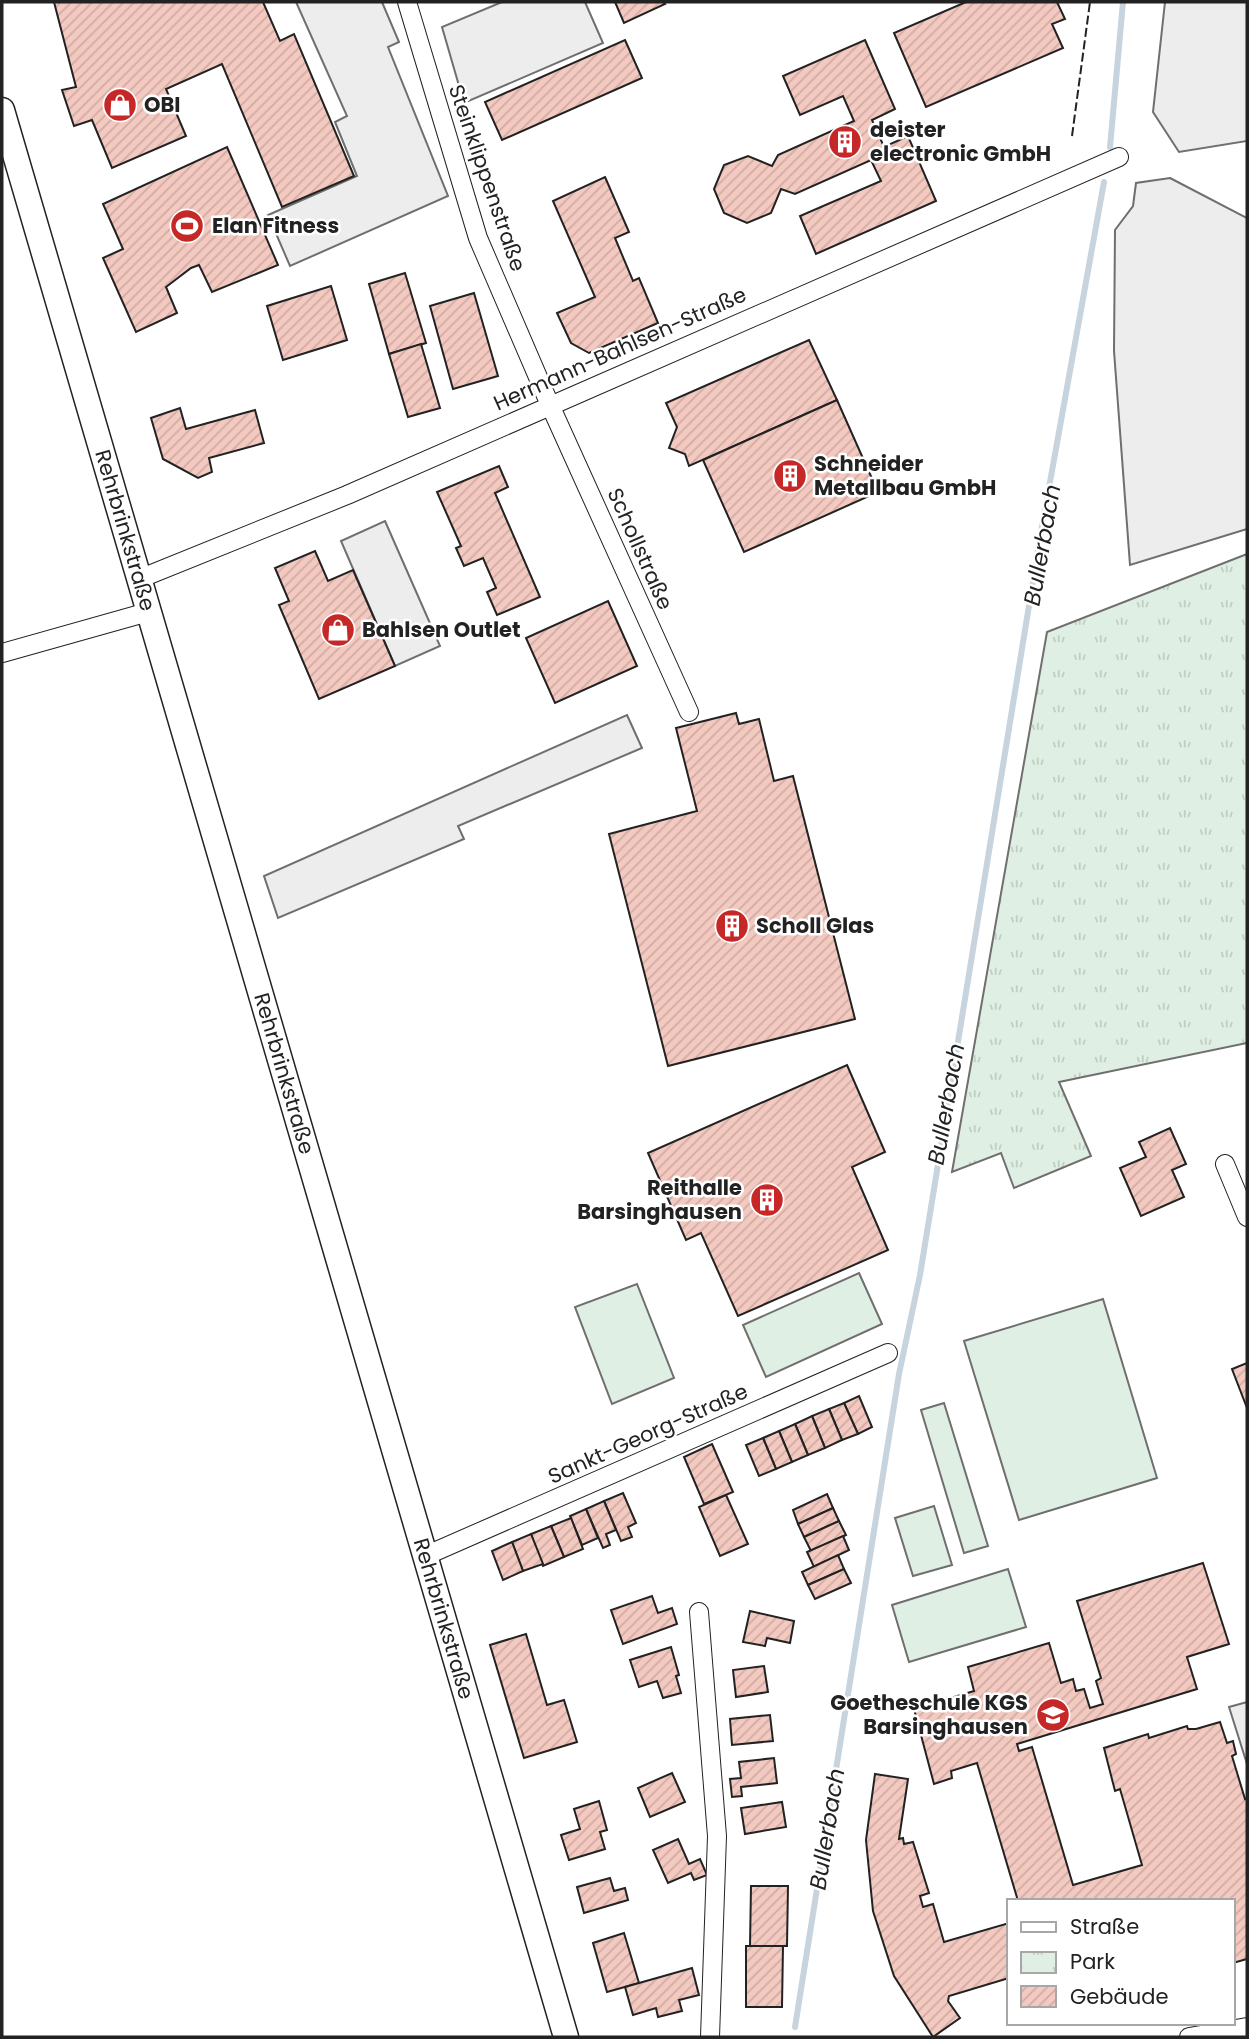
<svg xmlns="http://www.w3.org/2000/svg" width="1249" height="2039" viewBox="0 0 1249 2039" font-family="Poppins,sans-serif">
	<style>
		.green { fill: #e0efe3; stroke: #6f6f6f; stroke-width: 2 }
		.park { fill: url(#park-tufts); stroke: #6f6f6f; stroke-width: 2 }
		.parking { fill: #ededed; stroke: #6f6f6f; stroke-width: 2 }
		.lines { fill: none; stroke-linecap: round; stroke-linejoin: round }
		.stream { stroke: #c7d3dd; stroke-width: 6 }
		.building { fill: url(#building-hatch); stroke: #222; stroke-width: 2 }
		.minor-casing { stroke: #222; stroke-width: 20 }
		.secondary-casing { stroke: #222; stroke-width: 27 }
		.minor { stroke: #fff; stroke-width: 18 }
		.secondary { stroke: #fff; stroke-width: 24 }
		.fence { stroke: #222; stroke-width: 2; stroke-dasharray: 9 3.5; stroke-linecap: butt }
		.labels { text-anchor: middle; stroke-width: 5; stroke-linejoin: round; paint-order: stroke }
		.poi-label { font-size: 21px; font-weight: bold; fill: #222; stroke: #fff; text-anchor: start }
		.street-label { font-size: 21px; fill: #222; stroke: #fff }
		.water-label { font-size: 23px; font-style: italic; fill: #222; stroke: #fff }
	</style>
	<defs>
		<pattern id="park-tufts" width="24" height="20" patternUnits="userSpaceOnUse" patternTransform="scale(1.75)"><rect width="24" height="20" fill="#e0efe3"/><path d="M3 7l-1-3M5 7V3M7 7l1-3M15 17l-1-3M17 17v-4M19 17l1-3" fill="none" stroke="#c0cdc2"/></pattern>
		<pattern id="building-hatch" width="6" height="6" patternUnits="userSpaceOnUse" patternTransform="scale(1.75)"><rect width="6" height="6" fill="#f3c9c0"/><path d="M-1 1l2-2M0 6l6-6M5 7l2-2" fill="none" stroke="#d0aca5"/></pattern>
	</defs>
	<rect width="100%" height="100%" fill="#fff"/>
	<g class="green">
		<polygon points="859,1273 882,1324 766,1377 743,1325"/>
		<polygon points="637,1284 674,1378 612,1404 575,1307"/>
		<polygon points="1103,1299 1157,1478 1019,1520 964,1341"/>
		<polygon points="944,1403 988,1546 964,1553 921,1410"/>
		<polygon points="934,1506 952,1565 913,1576 895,1518"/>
		<polygon points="1008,1569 1026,1627 909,1662 892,1605"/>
	</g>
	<polygon class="park" points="1247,554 1247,1043 1059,1082 1091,1156 1014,1188 1001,1153 952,1172 1047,632"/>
	<g class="parking">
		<polygon points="296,2 382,2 399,42 388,47 448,196 290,266 268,215 357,176 335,122 347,116"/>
		<polygon points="502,2 585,2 603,43 464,103 442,27"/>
		<polygon points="1165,2 1247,2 1247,141 1179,152 1153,112"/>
		<polygon points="1170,178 1247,218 1247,529 1130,565 1114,351 1115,230 1133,206 1136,183"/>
		<polygon points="385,521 440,646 395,666 341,541"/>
		<polygon points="627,715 642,748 458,826 464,839 278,918 264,876"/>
		<polygon points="1247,1702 1247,1764 1229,1707"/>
	</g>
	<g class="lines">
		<g class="stream">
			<polyline points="1110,147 1123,2"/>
			<polyline points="795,2027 899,1374 920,1275 1041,532 1104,182"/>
		</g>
	</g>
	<g class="building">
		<polygon points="54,2 263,2 280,41 294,34 354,176 282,207 222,64 166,89 186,136 112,168 92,120 74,126 62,90 76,87"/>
		<polygon points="615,2 663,2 665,4 624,23"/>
		<polygon points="966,2 1057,2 1065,19 1052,24 1063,48 926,107 894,33"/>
		<polygon points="625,40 642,78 502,140 485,102"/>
		<polygon points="865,40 895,109 872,120 884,147 908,136 936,201 816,254 800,216 881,181 871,160 795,194 781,189 771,213 747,223 724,213 714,189 724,165 748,156 772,166 778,155 854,121 843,96 800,115 783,76"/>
		<polygon points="227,147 278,265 212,292 199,265 191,268 166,287 177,313 136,332 103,258 123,249 103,204"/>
		<polygon points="605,177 629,232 615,238 633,281 639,278 658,323 589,353 571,343 557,313 595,297 553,201"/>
		<polygon points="405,273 426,343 389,354 369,284"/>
		<polygon points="331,286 347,340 283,360 267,306"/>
		<polygon points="474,293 498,376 453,389 430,306"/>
		<polygon points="809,340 837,400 689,466 685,454 669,448 677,427 666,403"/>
		<polygon points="421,344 440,408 408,417 389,354"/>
		<polygon points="837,400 878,492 744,552 703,460"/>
		<polygon points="180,408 186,429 255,410 264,443 209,458 212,472 198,478 163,459 151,418"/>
		<polygon points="499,466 508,487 495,493 540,597 497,615 487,592 496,588 483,558 464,566 456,548 461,546 437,492"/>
		<polygon points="315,551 328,581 353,570 395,666 319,699 279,605 289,601 275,568"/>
		<polygon points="608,601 637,666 555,703 526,638"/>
		<polygon points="736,713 739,724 759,719 774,781 793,776 855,1019 668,1066 609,834 697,811 676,728"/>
		<polygon points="847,1065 885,1152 852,1167 888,1250 738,1316 701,1233 686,1240 648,1153"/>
		<polygon points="1170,1128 1186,1164 1172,1170 1184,1197 1141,1216 1120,1168 1146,1157 1139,1142"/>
		<polygon points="1247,1363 1247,1408 1232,1369"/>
		<polygon points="859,1396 872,1427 858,1434 844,1403"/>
		<polygon points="844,1403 858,1434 842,1440 829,1409"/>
		<polygon points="829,1409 842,1440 825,1448 812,1416"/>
		<polygon points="812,1416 825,1448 808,1455 795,1424"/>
		<polygon points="795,1424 808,1455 792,1462 779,1431"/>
		<polygon points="779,1431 792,1462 776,1469 763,1438"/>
		<polygon points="763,1438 776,1469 759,1476 746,1445"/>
		<polygon points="712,1444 733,1492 704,1504 684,1457"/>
		<polygon points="623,1493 636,1523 628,1527 632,1537 621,1541 604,1501"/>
		<polygon points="827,1494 833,1508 798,1524 793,1510"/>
		<polygon points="726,1495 748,1544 720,1556 699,1507"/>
		<polygon points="604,1501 616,1530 606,1534 610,1545 603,1548 586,1509"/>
		<polygon points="833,1508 839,1521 804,1537 798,1524"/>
		<polygon points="586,1509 598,1538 582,1545 570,1516"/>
		<polygon points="571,1518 583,1549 564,1557 551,1526"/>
		<polygon points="839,1521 846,1535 811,1551 804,1537"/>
		<polygon points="551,1526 564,1557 543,1566 531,1534"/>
		<polygon points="531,1534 543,1564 523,1571 512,1542"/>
		<polygon points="843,1536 849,1550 814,1567 807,1552"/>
		<polygon points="512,1542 523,1571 503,1580 492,1551"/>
		<polygon points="838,1555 844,1569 808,1585 802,1572"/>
		<polygon points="1203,1563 1229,1644 1187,1657 1197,1689 1017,1744 1019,1751 1032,1747 1073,1885 1142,1865 1120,1789 1115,1791 1104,1748 1148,1734 1149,1738 1187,1726 1188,1729 1196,1729 1220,1722 1227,1743 1233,1741 1236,1754 1232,1756 1245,1799 1247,1798 1247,1959 1233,1963 1233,1901 1018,1901 977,1763 951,1771 952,1778 934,1784 914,1709 974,1691 968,1667 1049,1643 1061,1683 1073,1679 1076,1691 1084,1689 1090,1708 1103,1704 1096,1681 1101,1678 1077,1601"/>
		<polygon points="844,1569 851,1583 815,1599 808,1585"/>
		<polygon points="652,1596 658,1613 672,1608 677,1624 623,1644 611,1610"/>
		<polygon points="750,1611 794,1621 790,1643 767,1638 765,1646 743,1642"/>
		<polygon points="526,1634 547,1705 564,1700 577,1742 524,1758 490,1645"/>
		<polygon points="671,1647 679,1675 676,1676 681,1693 663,1698 657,1681 639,1687 630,1660"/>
		<polygon points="764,1666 768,1692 736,1697 733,1670"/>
		<polygon points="770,1715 773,1741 732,1745 730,1719"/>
		<polygon points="774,1758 777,1783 741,1787 742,1796 732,1797 730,1779 741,1778 739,1762"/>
		<polygon points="672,1773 685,1802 650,1817 638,1788"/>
		<polygon points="875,1774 908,1779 899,1839 903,1838 904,1844 913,1842 929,1893 920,1896 923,1907 933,1904 944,1942 1009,1923 1009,1978 949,1996 948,2001 960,2018 933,2037 894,1976 873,1911 866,1840"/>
		<polygon points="599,1801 607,1830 600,1832 605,1849 569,1860 561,1835 580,1829 574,1809"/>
		<polygon points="782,1802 786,1827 745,1834 741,1808"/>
		<polygon points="678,1839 689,1864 700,1859 707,1875 694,1880 691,1873 668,1883 653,1850"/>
		<polygon points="610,1878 614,1891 625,1888 628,1900 584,1913 577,1887"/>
		<polygon points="751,1886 788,1886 787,1946 750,1946"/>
		<polygon points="624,1933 639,1983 607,1992 593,1943"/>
		<polygon points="746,1946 783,1946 782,2007 746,2007"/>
		<polygon points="692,1968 699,1995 679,2000 682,2011 658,2017 656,2008 633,2015 625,1987"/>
	</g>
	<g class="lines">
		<g class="minor-casing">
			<g id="minor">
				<polyline points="407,2 478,238 550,405 689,712"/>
				<polyline points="139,579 347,495 1119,157"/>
				<polyline points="2,653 148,612"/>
				<polyline points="1225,1164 1247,1217"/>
				<polyline points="425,1556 888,1353"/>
				<polyline points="699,1612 717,1836 710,2037"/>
				<polyline points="1189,2037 1247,2027"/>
			</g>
		</g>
		<g class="secondary-casing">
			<g id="secondary">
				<path id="s1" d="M 2,110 L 566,2037"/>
			</g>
		</g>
		<use href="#minor" class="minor"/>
		<use href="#secondary" class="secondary"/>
		<polyline class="fence" points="1072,136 1090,2"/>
	</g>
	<defs>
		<g id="shop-disc" transform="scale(1.75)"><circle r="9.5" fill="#c62828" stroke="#fff"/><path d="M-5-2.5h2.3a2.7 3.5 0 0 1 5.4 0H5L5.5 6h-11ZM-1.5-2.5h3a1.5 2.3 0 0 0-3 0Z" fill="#fff"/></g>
		<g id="building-disc" transform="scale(1.75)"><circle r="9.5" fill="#c62828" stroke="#fff"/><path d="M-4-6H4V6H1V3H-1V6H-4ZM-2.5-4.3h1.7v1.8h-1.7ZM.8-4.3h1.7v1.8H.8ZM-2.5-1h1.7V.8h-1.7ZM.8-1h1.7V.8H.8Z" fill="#fff"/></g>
		<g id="stadium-disc" transform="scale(1.75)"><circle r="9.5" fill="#c62828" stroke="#fff"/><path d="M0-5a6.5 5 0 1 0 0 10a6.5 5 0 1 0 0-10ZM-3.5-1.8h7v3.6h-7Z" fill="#fff"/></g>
		<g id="school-disc" transform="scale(1.75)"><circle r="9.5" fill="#c62828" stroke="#fff"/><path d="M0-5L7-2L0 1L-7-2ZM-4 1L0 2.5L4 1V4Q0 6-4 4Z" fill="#fff"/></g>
	</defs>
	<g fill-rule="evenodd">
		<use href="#shop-disc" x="120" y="105"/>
		<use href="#building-disc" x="845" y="142"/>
		<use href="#stadium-disc" x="187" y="226"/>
		<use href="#building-disc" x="790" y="476"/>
		<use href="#shop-disc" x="338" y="630"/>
		<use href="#building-disc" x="732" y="926"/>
		<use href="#building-disc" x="767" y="1200"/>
		<use href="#school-disc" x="1053" y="1715"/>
	</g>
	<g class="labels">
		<g class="poi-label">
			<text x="144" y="112">OBI</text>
			<text x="870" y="137">deister<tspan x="870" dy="24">electronic GmbH</tspan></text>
			<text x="212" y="233">Elan Fitness</text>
			<text x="814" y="471">Schneider<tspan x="814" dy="24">Metallbau GmbH</tspan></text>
			<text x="362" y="637">Bahlsen Outlet</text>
			<text x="756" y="933">Scholl Glas</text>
			<text x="742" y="1195" text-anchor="end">Reithalle<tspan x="742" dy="24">Barsinghausen</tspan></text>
			<text x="1028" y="1710" text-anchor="end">Goetheschule KGS<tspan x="1028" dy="24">Barsinghausen</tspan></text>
		</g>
		<g class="street-label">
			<text transform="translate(487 178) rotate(71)" y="7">Steinklippenstraße</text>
			<text transform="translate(620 349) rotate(-24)" y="7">Hermann-Bahlsen-Straße</text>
			<text dy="7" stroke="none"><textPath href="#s1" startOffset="438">Rehrbrinkstraße</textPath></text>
			<text transform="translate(640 549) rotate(66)" y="7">Schollstraße</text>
			<text dy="7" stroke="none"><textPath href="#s1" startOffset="1004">Rehrbrinkstraße</textPath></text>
			<text transform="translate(648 1434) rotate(-24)" y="7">Sankt-Georg-Straße</text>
			<text dy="7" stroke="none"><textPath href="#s1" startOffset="1572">Rehrbrinkstraße</textPath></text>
		</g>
		<g class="water-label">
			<text transform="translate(1042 545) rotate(-80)" y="8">Bullerbach</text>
			<text transform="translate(946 1104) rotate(-80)" y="8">Bullerbach</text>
			<text transform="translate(827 1829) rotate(-81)" y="8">Bullerbach</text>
		</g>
	</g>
	<rect width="1249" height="2039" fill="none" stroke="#222222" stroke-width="7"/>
	<rect x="1007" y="1899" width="228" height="126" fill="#ffffff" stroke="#a7a7a7" stroke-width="2"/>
	<rect x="1021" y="1922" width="35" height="10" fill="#ffffff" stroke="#a7a7a7" stroke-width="2"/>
	<text x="1070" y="1934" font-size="21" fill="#222222">Straße</text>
	<rect x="1021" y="1952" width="35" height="21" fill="url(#park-tufts)" stroke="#a7a7a7" stroke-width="2"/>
	<text x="1070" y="1969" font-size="21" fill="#222222">Park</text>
	<rect x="1021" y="1986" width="35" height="21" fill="url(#building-hatch)" stroke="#a7a7a7" stroke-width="2"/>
	<text x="1070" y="2004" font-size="21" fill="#222222">Gebäude</text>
</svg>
